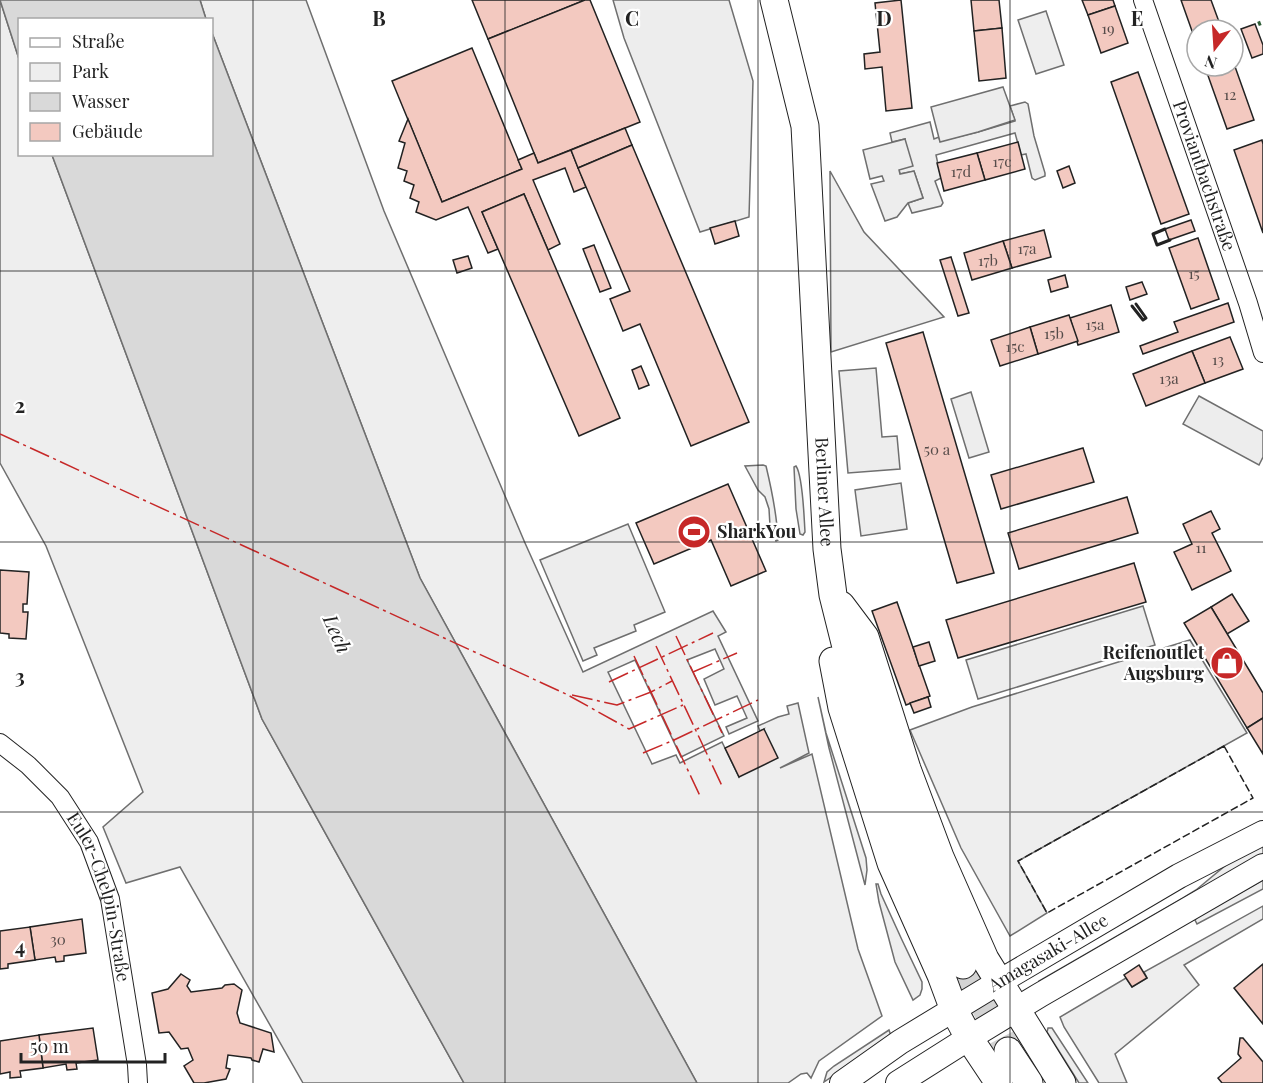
<svg xmlns="http://www.w3.org/2000/svg" width="1263" height="1083" viewBox="0 0 1263 1083" font-family="'Playfair Display',serif">
	<style>
		.green { fill: #eee; stroke: #6f6f6f; stroke-width: 1.5 }
		.parking { fill: #ededed; stroke: #6f6f6f; stroke-width: 1.5 }
		.water { fill: #d9d9d9; stroke: #6f6f6f; stroke-width: 1.5 }
		.building { fill: #f3c9c0; stroke: #222; stroke-width: 1.5 }
		.lines { fill: none; stroke-linecap: round; stroke-linejoin: round }
		.primary-tunnel { stroke: #d3d3d3; stroke-width: 27; stroke-dasharray: 27 14; stroke-linecap: butt }
		.street-casing { stroke: #222; stroke-width: 20 }
		.secondary-casing { stroke: #222; stroke-width: 26 }
		.primary-casing { stroke: #222; stroke-width: 29 }
		.street { stroke: #fff; stroke-width: 18 }
		.secondary { stroke: #fff; stroke-width: 24 }
		.primary { stroke: #fff; stroke-width: 27 }
		.hedge { stroke: #2f5e38; stroke-width: 4.5; stroke-dasharray: 3 4.5; stroke-linecap: butt }
		.fence { stroke: #222; stroke-width: 1.5; stroke-dasharray: 8 3; stroke-linecap: butt }
		.wall { stroke: #222; stroke-width: 3 }
		.power { stroke: #c62828; stroke-width: 1.5; stroke-dasharray: 21 4.5 3 4.5; stroke-linecap: butt }
		.grid { fill: none; stroke: #222; stroke-width: 1.5; stroke-opacity: 0.55 }
		.labels { text-anchor: middle; stroke-width: 4.5; stroke-linejoin: round; paint-order: stroke }
		.number-label { font-size: 15px; fill: #564c4a }
		.street-label { font-size: 18px; fill: #222; stroke: #fff }
		.poi-label { font-size: 18px; font-weight: bold; fill: #222; stroke: #fff; text-anchor: start }
		.water-label { font-size: 20px; font-style: italic; fill: #222; stroke: #fff }
		.grid-label { font-size: 20px; text-anchor: middle; font-weight: bold; fill: #222; stroke: #fff; stroke-width: 4.5; stroke-linejoin: round; paint-order: stroke }
	</style>
	<rect width="100%" height="100%" fill="#fff"/>
	<g class="green">
		<polygon points="0,0 19,59 20,154 52,155 262,719 464,1083 303,1083 180,867 126,883 103,827 143,792 46,546 0,463"/>
		<polygon points="200,0 306,0 384,211 525,543 583,672 713,611 726,632 718,636 758,721 729,734 726,727 747,718 737,696 715,705 704,679 724,669 715,649 687,660 724,736 681,757 635,660 608,672 652,764 676,755 680,763 722,742 739,777 764,729 760,731 758,726 778,717 789,714 787,706 798,703 809,753 780,768 812,754 858,949 882,1016 819,1061 811,1078 807,1073 801,1074 788,1083 697,1083 420,578 212,33 212,20 206,19"/>
		<polygon points="1046,11 1064,65 1036,74 1018,20"/>
		<polygon points="1025,102 1028,104 1034,136 1045,173 1045,176 1035,180 1032,178 1026,154 1021,155 1015,133 936,155 941,178 935,181 943,203 941,206 912,213 908,203 923,198 914,171 900,174 899,170 905,139 892,142 890,133 930,122 934,139 939,137 940,141 978,132 1015,121 1010,106"/>
		<polygon points="830,171 864,232 944,317 831,352"/>
		<path d="M 763,465 L 766,466 C 772,491 777,515 778,540 L 776,541 L 770,526 L 769,509 L 765,497 L 758,490 L 745,466 Z"/>
		<path d="M 796,466 C 803,476 804,517 805,532 L 803,535 L 800,534 L 796,509 L 794,467 Z"/>
		<polygon points="1190,640 1247,733 1018,861 1047,913 1010,936 961,848 910,730 972,707"/>
		<polygon points="818,697 826,733 866,858 867,870 865,885 829,748"/>
		<polygon points="1263,844 1263,857 1041,985 1039,981 1183,898 1196,890 1231,861"/>
		<polygon points="1263,880 1263,889 1197,924 1195,920 1197,917"/>
		<polygon points="876,884 878,884 881,894 902,940 922,982 922,989 920,995 913,1000 895,962 879,902"/>
		<polygon points="1263,906 1263,919 1184,965 1199,985 1115,1054 1127,1083 1099,1083 1064,1027 1060,1017 1126,978 1132,987 1147,978 1144,972"/>
		<polygon points="1048,1028 1052,1028 1088,1083 1079,1083 1047,1032"/>
		<polygon points="889,1030 891,1036 824,1082 827,1072 834,1066"/>
	</g>
	<g class="parking">
		<polygon points="613,0 729,0 753,81 749,217 700,232 624,38"/>
		<polygon points="1003,87 1015,120 978,132 940,142 931,107"/>
		<polygon points="905,139 913,166 899,170 900,174 914,171 923,198 908,203 897,217 885,221 871,184 884,181 882,176 870,179 863,150"/>
		<polygon points="876,368 882,437 897,436 900,469 848,473 839,371"/>
		<polygon points="971,392 989,452 969,458 951,399"/>
		<polygon points="1199,396 1263,431 1263,457 1259,465 1183,424"/>
		<polygon points="901,483 907,529 861,536 855,490"/>
		<polygon points="628,524 665,612 634,625 636,631 594,648 597,655 583,661 540,560"/>
		<polygon points="1143,606 1155,645 978,699 966,660"/>
	</g>
	<g class="water">
		<polygon points="0,0 200,0 206,19 20,20 19,59"/>
		<polygon points="212,33 420,578 697,1083 464,1083 262,719 52,155 212,154"/>
	</g>
	<g class="building">
		<polygon points="472,0 585,0 488,39"/>
		<polygon points="585,0 590,0 640,122 538,163 488,39"/>
		<polygon points="901,0 912,108 886,111 882,67 865,69 864,54 880,52 875,3"/>
		<polygon points="971,0 999,0 1002,28 974,31"/>
		<polygon points="1082,0 1113,0 1115,6 1088,15"/>
		<polygon points="1181,0 1211,0 1222,30 1197,30 1197,45"/>
		<polygon points="1115,6 1128,43 1101,53 1088,15"/>
		<polygon points="1255,24 1263,45 1263,54 1252,58 1241,29"/>
		<polygon points="1002,28 1006,78 979,81 974,31"/>
		<polygon points="472,48 522,169 442,202 392,81"/>
		<polygon points="1233,61 1254,120 1227,129 1206,70 1218,66 1233,66"/>
		<polygon points="1138,72 1189,214 1161,224 1111,82"/>
		<polygon points="408,119 442,202 522,169 518,160 534,153 538,163 571,150 586,187 574,192 565,168 533,180 560,244 548,250 524,194 482,212 498,249 488,253 468,207 436,220 416,212 419,202 410,198 414,185 404,181 407,171 398,168 405,143 399,141"/>
		<polygon points="625,128 632,145 578,168 571,150"/>
		<polygon points="1262,140 1263,144 1263,233 1234,150"/>
		<polygon points="1018,142 1025,169 985,180 977,153"/>
		<polygon points="632,145 749,422 691,446 640,324 623,331 610,299 630,291 578,168"/>
		<polygon points="977,153 985,180 944,191 937,163"/>
		<polygon points="1069,166 1075,183 1063,188 1057,171"/>
		<polygon points="524,194 620,418 579,436 482,212"/>
		<polygon points="1191,220 1195,231 1169,240 1165,229"/>
		<polygon points="735,221 739,236 715,244 710,228"/>
		<polygon points="1044,230 1051,257 1012,268 1003,241"/>
		<polygon points="1198,238 1219,299 1191,309 1169,248"/>
		<polygon points="1003,241 1012,268 972,280 964,253"/>
		<polygon points="594,245 611,288 600,292 583,249"/>
		<polygon points="468,256 472,268 457,273 453,260"/>
		<polygon points="951,257 969,313 958,316 940,260"/>
		<polygon points="1065,275 1068,287 1051,292 1048,280"/>
		<polygon points="1142,282 1147,294 1130,300 1126,287"/>
		<polygon points="1228,303 1234,322 1143,354 1140,346 1178,332 1174,322"/>
		<polygon points="1111,305 1119,332 1078,345 1070,318"/>
		<polygon points="1069,315 1078,341 1038,354 1030,327"/>
		<polygon points="1030,327 1038,354 1000,366 991,340"/>
		<polygon points="923,332 994,573 957,583 886,343"/>
		<polygon points="1230,337 1243,369 1205,383 1192,351"/>
		<polygon points="1192,351 1205,383 1146,406 1133,374"/>
		<polygon points="641,366 649,385 639,389 632,370"/>
		<polygon points="1083,448 1094,482 1001,509 991,475"/>
		<polygon points="728,484 766,571 731,586 711,540 654,564 636,523"/>
		<polygon points="1127,497 1138,533 1019,569 1008,533"/>
		<polygon points="1211,511 1220,529 1212,533 1231,571 1192,590 1174,552 1192,544 1183,524"/>
		<polygon points="1134,563 1146,602 958,658 946,620"/>
		<polygon points="0,570 29,572 27,604 23,604 23,612 28,612 26,639 9,638 9,634 0,633"/>
		<polygon points="1232,594 1249,621 1227,634 1211,607"/>
		<polygon points="897,602 930,696 906,705 872,611"/>
		<polygon points="1211,607 1263,693 1263,718 1247,728 1184,623"/>
		<polygon points="929,642 935,661 919,666 913,647"/>
		<polygon points="928,697 931,707 914,713 910,703"/>
		<polygon points="1263,718 1263,754 1247,728"/>
		<polygon points="764,729 778,758 739,777 725,748"/>
		<polygon points="82,919 86,953 64,956 64,961 56,962 55,957 35,960 30,927"/>
		<polygon points="30,927 35,960 8,964 8,968 0,969 0,931"/>
		<polygon points="1263,964 1263,1024 1234,988"/>
		<polygon points="1139,965 1147,978 1132,987 1124,975"/>
		<polygon points="181,974 190,980 187,986 191,992 222,988 225,985 234,984 242,990 237,1013 240,1023 271,1033 274,1052 263,1049 259,1062 252,1060 251,1058 228,1055 226,1068 230,1069 226,1079 204,1083 194,1083 184,1066 193,1060 188,1048 181,1049 169,1032 159,1033 152,993 168,989"/>
		<polygon points="93,1028 98,1060 76,1063 77,1069 67,1070 66,1064 43,1068 39,1035"/>
		<polygon points="39,1035 43,1068 20,1071 21,1077 10,1078 10,1072 0,1074 0,1041"/>
		<polygon points="1240,1038 1243,1038 1263,1062 1263,1083 1222,1083 1218,1078 1241,1058 1238,1054"/>
	</g>
	<g class="lines">
		<polyline class="primary-tunnel" points="963,965 1008,1051"/>
		<g class="street-casing">
			<g id="street">
				<path id="s1" d="M 1143,0 L 1248,303 L 1263,353"/>
				<path id="s2" d="M 0,743 L 28,765 L 60,797 L 89,842 L 110,899 L 137,1065 L 138,1083"/>
			</g>
		</g>
		<g class="secondary-casing">
			<g id="secondary">
				<path id="s3" d="M 842,1083 L 900,1042 L 999,982 L 1179,876 L 1263,833"/>
				<polyline points="898,1083 969,1038 1040,995 1263,866"/>
			</g>
		</g>
		<g class="primary-casing">
			<g id="primary">
				<path id="s4" d="M 774,0 L 805,126 L 827,549 L 833,595 L 854,679 L 910,842 L 963,965"/>
				<polyline points="841,605 865,637 907,769 940,857 985,959 1062,1083"/>
				<polyline points="833,661 842,708 891,863 941,975 954,1010 969,1038 999,1083"/>
				<polyline points="1008,1051 1029,1083"/>
			</g>
		</g>
		<use href="#street" class="street"/>
		<use href="#secondary" class="secondary"/>
		<use href="#primary" class="primary"/>
		<polyline class="hedge" points="1258,24 1263,22"/>
		<polygon class="fence" points="1224,746 1253,798 1047,913 1018,861"/>
		<g class="wall">
			<polyline points="1165,229 1153,234 1157,245 1170,240"/>
			<polyline points="1132,306 1143,320 1146,318 1136,304"/>
		</g>
		<g class="power">
			<polyline points="0,434 566,694 629,729 683,705"/>
			<polyline points="676,636 722,733"/>
			<polyline points="656,646 723,788"/>
			<polyline points="634,656 701,798"/>
			<polyline points="693,672 737,653"/>
			<polyline points="609,682 713,633"/>
			<polyline points="572,695 617,705 651,692 672,681"/>
			<polyline points="643,753 674,740 758,700"/>
		</g>
	</g>
	<path class="grid" d="M 253,0 L 253,1083M 505,0 L 505,1083M 758,0 L 758,1083M 1010,0 L 1010,1083M 0,271 L 1263,271M 0,542 L 1263,542M 0,812 L 1263,812"/>
	<defs>
		<g id="stadium-disc" transform="scale(1.725)"><circle r="9.5" fill="#c62828" stroke="#fff"/><path d="M0-5a6.5 5 0 1 0 0 10a6.5 5 0 1 0 0-10ZM-3.5-1.8h7v3.6h-7Z" fill="#fff"/></g>
		<g id="shop-disc" transform="scale(1.725)"><circle r="9.5" fill="#c62828" stroke="#fff"/><path d="M-5-2.5h2.3a2.7 3.5 0 0 1 5.4 0H5L5.5 6h-11ZM-1.5-2.5h3a1.5 2.3 0 0 0-3 0Z" fill="#fff"/></g>
	</defs>
	<g fill-rule="evenodd">
		<use href="#stadium-disc" x="694" y="532"/>
		<use href="#shop-disc" x="1227" y="663"/>
	</g>
	<g class="labels">
		<g class="number-label">
			<text x="1108" y="34">19</text>
			<text x="1230" y="100">12</text>
			<text x="1002" y="167">17c</text>
			<text x="961" y="177">17d</text>
			<text x="1027" y="254">17a</text>
			<text x="988" y="266">17b</text>
			<text x="1194" y="279">15</text>
			<text x="1095" y="330">15a</text>
			<text x="1054" y="339">15b</text>
			<text x="1015" y="352">15c</text>
			<text x="1218" y="365">13</text>
			<text x="1169" y="384">13a</text>
			<text x="937" y="455">50 a</text>
			<text x="1201" y="553">11</text>
			<text x="58" y="945">30</text>
		</g>
		<g class="street-label">
			<text dy="6" stroke="none"><textPath href="#s1" startOffset="186">Proviantbachstraße</textPath></text>
			<text dy="6" stroke="none"><textPath href="#s4" startOffset="496">Berliner Allee</textPath></text>
			<text dy="6" stroke="none"><textPath href="#s2" startOffset="190">Euler-Chelpin-Straße</textPath></text>
			<text dy="6" stroke="none"><textPath href="#s3" startOffset="244">Amagasaki-Allee</textPath></text>
		</g>
		<g class="poi-label">
			<text x="717" y="538">SharkYou</text>
			<text x="1204" y="659" text-anchor="end">Reifenoutlet<tspan x="1204" dy="21">Augsburg</tspan></text>
		</g>
		<g class="water-label">
			<text transform="translate(337 634) rotate(66)" y="7">Lech</text>
		</g>
	</g>
	<g class="grid-label">
		<text x="379" y="26">B</text>
		<text x="632" y="26">C</text>
		<text x="884" y="26">D</text>
		<text x="1137" y="26">E</text>
		<text x="20" y="413">2</text>
		<text x="20" y="684">3</text>
		<text x="20" y="954">4</text>
	</g>
	<rect x="18" y="18" width="195" height="138" fill="#ffffff" stroke="#a7a7a7" stroke-width="1.5"/>
	<rect x="30" y="38" width="30" height="9" fill="#ffffff" stroke="#a7a7a7" stroke-width="1.5"/>
	<text x="72" y="48" font-size="18" fill="#222222">Straße</text>
	<rect x="30" y="63" width="30" height="18" fill="#eeeeee" stroke="#a7a7a7" stroke-width="1.5"/>
	<text x="72" y="78" font-size="18" fill="#222222">Park</text>
	<rect x="30" y="93" width="30" height="18" fill="#d9d9d9" stroke="#a7a7a7" stroke-width="1.5"/>
	<text x="72" y="108" font-size="18" fill="#222222">Wasser</text>
	<rect x="30" y="123" width="30" height="18" fill="#f3c9c0" stroke="#a7a7a7" stroke-width="1.5"/>
	<text x="72" y="138" font-size="18" fill="#222222">Gebäude</text>
	<g transform="translate(1215 48) rotate(197)"><circle r="28" fill="#ffffff" stroke="#a7a7a7" stroke-width="1.5"/>
	<path d="M0-4.5L10 22L0 15L-10 22Z" fill="#c62828"/>
	<text y="-9" font-size="16" font-weight="bold" text-anchor="middle" fill="#222222">N</text>
	</g>
	<path d="M21 1053v9h144v-9" fill="none" stroke="#222222" stroke-width="3"/>
	<text x="30" y="1053" font-size="18" fill="#222222" stroke="#ffffff" stroke-width="4.5" paint-order="stroke">50 m</text>
</svg>
